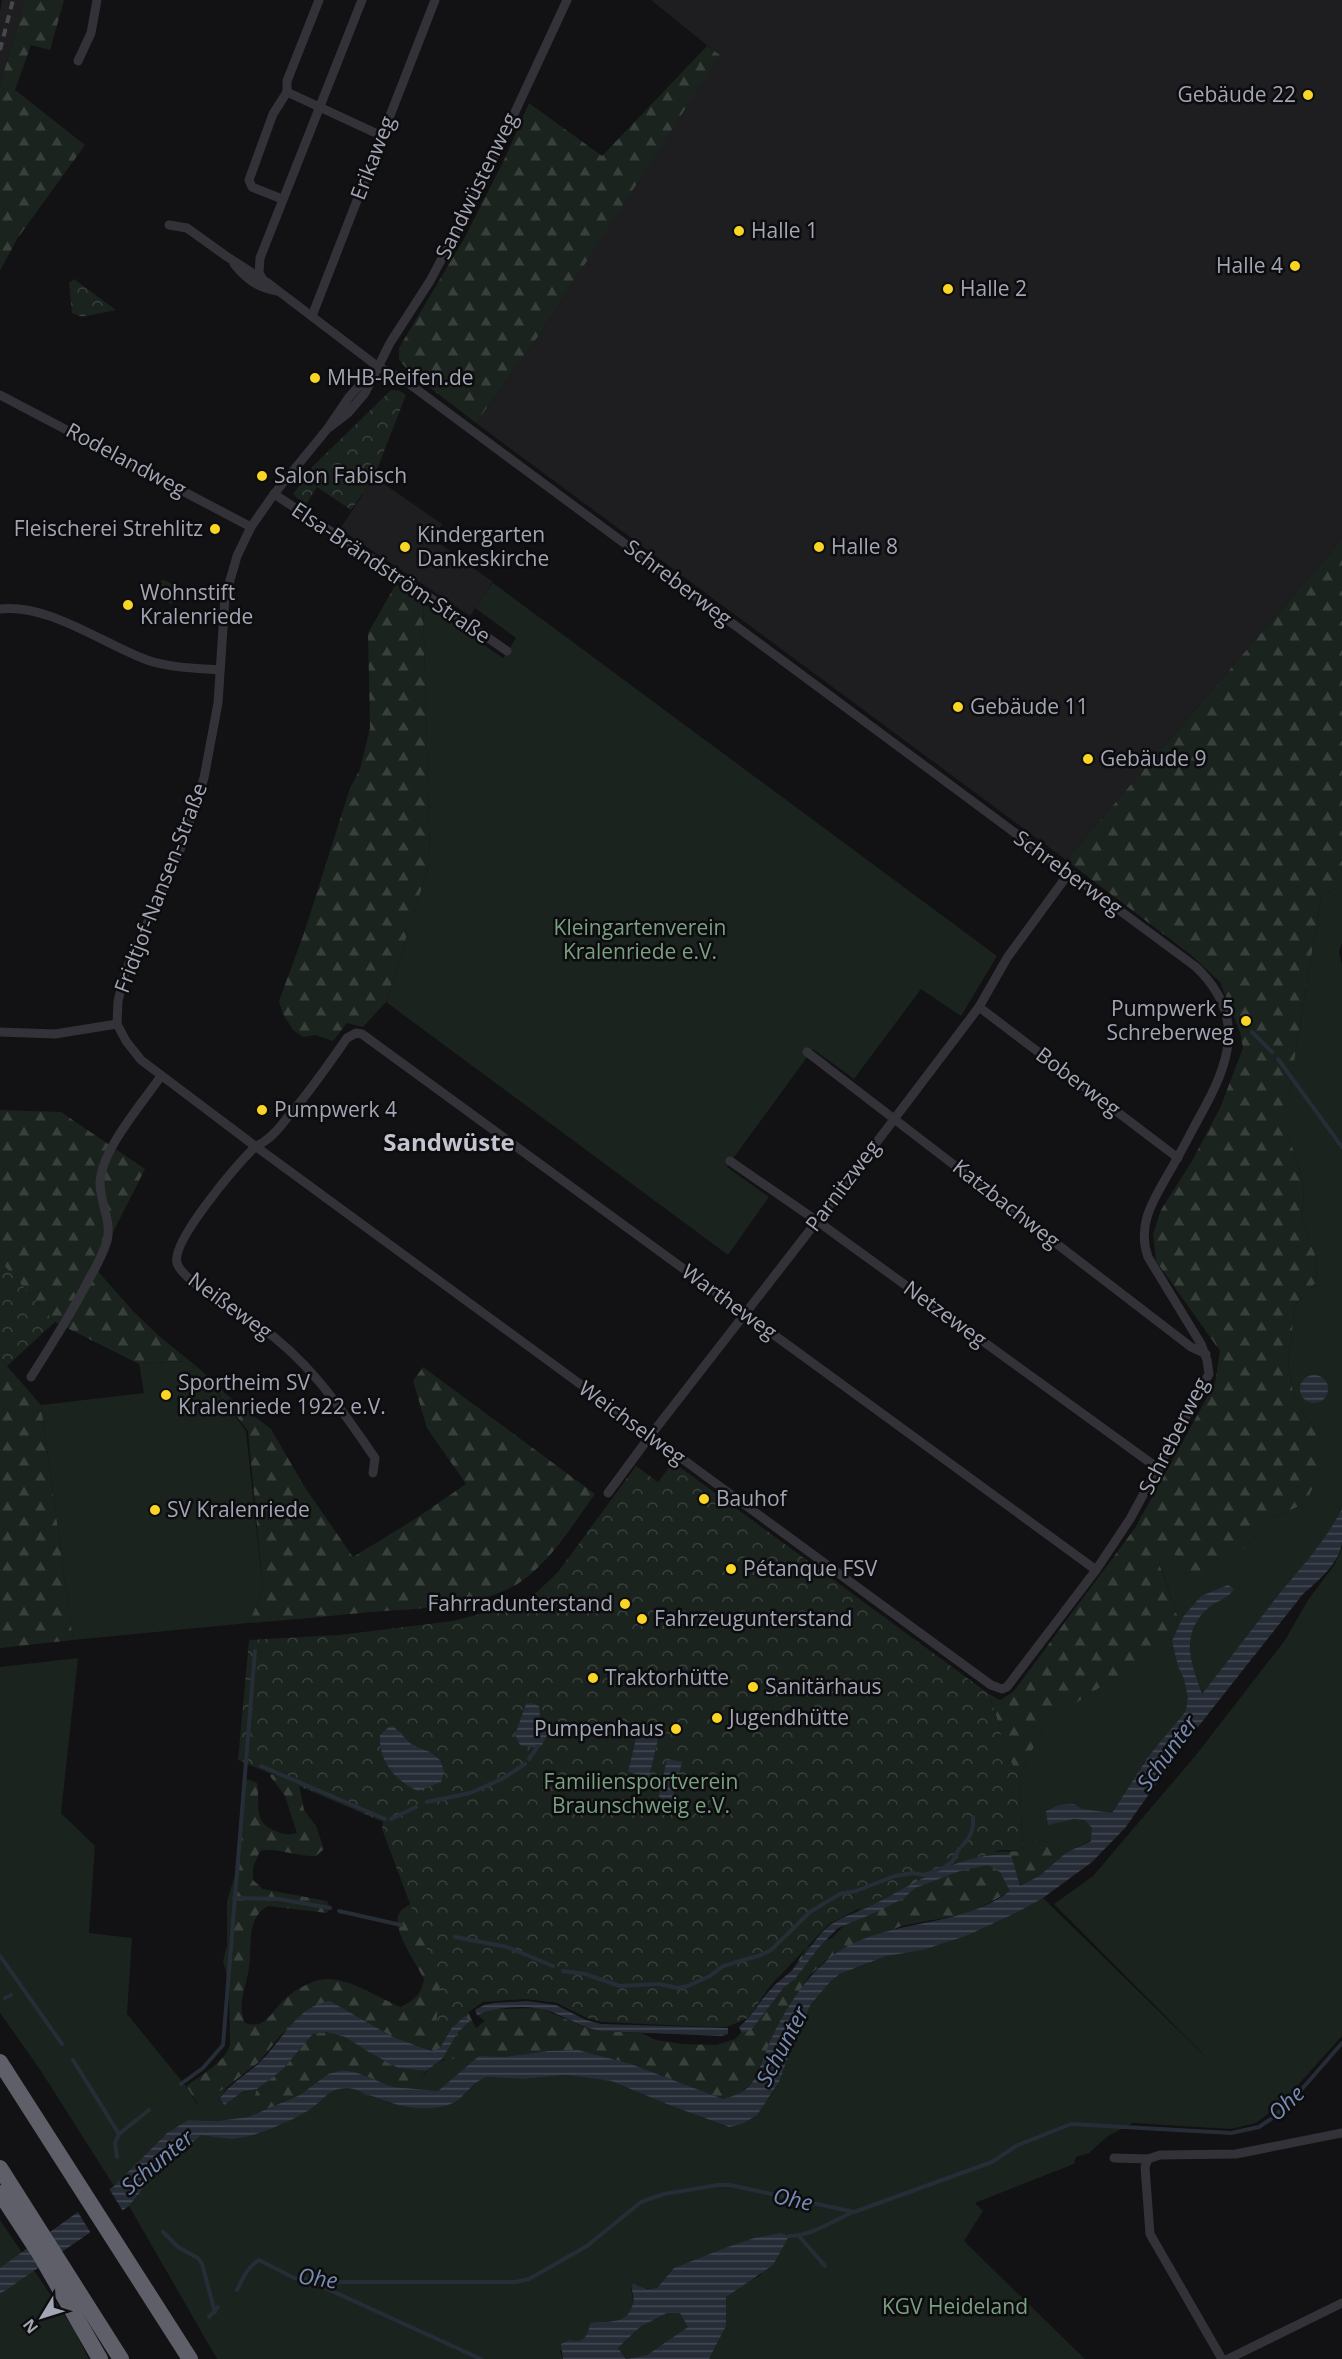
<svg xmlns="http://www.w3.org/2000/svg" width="1342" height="2359" viewBox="0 0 1342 2359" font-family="'Open Sans',sans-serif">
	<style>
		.built { fill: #1e1d20 }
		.green { fill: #1b231e }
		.forest { fill: url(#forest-firs) }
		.park { fill: url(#park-crowns) }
		.water { fill: url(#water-rules); fill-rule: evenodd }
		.pier { fill: #121113 }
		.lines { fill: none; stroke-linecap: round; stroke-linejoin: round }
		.stream { stroke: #272d37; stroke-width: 4 }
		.minor { stroke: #323238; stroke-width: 9 }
		.motorway { stroke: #5e5f69; stroke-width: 16 }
		.rail { stroke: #47484f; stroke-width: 4; stroke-dasharray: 8 6; stroke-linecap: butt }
		.poi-dot { fill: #f9d623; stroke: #0d0c0e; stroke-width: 2 }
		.labels { text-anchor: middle; stroke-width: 5; stroke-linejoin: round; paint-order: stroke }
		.poi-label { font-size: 21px; fill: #a2a5b4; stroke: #0d0c0e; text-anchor: start }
		.street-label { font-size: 21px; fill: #a2a5b4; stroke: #0d0c0e }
		.park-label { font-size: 21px; fill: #78a081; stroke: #0d0c0e }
		.water-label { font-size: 22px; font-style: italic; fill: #778cb2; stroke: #0d0c0e }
		.quarter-label { font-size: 24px; font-weight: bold; fill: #c3c4d0; stroke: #0d0c0e }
	</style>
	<defs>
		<pattern id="forest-firs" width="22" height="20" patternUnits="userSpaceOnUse" patternTransform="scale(1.5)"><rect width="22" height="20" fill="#1b231e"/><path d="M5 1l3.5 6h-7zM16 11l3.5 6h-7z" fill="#39403c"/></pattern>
		<pattern id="park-crowns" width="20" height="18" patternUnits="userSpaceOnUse" patternTransform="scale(1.5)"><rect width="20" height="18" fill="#1b231e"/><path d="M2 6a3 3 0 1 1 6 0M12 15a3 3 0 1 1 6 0" fill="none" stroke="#39403c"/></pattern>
		<pattern id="water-rules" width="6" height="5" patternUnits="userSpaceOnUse" patternTransform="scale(1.5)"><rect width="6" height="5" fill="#272d37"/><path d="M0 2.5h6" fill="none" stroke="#434852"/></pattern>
	</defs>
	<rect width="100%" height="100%" fill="#121113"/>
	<g class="built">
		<polygon points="2,0 25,0 0,85 0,12"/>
		<polygon points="651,0 1342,0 1342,539 1066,860 476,423 539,335 719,55"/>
		<polygon points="374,477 442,524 433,539 493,582 470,616 340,529"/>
	</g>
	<g class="green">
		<polygon points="164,580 178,587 180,591 176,601 171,604 158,598 155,593 160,581"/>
		<polygon points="493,583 997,956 961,1016 921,989 854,1079 813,1049 727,1167 769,1197 728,1255 386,1002 430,862 423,603 503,658 516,638 475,608"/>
		<polygon points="1335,888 1342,888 1342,943 1339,952 1342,965 1342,1509 1329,1534 1310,1560 1259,1620 1202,1695 1148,1757 1112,1813 1091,1840 1067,1852 1037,1838 1023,1851 1019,1778 1045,1723 1162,1646 1178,1618 1159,1562 1161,1551 1170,1550 1179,1559 1186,1575 1238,1556 1268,1520 1306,1503 1319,1433 1295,1403 1288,1365 1295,1305 1317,1281 1316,1257 1302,1222 1304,1184 1288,1134 1288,1099 1321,897"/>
		<polygon points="181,1361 201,1370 246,1431 263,1589 249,1623 73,1640 41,1405 144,1393 139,1364"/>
		<path d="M 1342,1548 L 1342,2036 L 1281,2104 L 1256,2123 L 1231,2129 L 1133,2123 L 1108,2136 L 1089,2153 L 1076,2157 L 1074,2164 L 975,2203 L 983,2211 L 964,2241 L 1085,2359 L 709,2359 L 726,2326 L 726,2297 L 745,2283 L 761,2275 L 754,2238 L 674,2268 L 657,2288 L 631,2289 C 638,2314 625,2323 602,2321 L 582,2341 L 560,2351 L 563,2359 L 217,2359 L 129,2206 L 156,2173 L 201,2134 C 211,2136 223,2139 234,2139 C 254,2138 295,2120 312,2108 C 321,2102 328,2091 339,2089 C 348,2087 359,2089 365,2095 L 377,2096 L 390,2103 L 463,2096 L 481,2079 L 486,2077 L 524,2079 L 566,2075 L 611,2081 L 674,2107 L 728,2127 L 742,2124 L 769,2098 L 779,2082 L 794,2041 L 811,2004 L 831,1981 L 840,1974 L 887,1956 L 923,1950 L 966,1936 L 1016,1913 L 1043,1898 L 1215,2066 L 1054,1904 L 1093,1876 L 1196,1755 L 1285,1640 L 1308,1600 L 1335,1564 Z"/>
		<polygon points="78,1658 61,1813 95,1846 89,1933 132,1938 127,2014 186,2086 197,2104 228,2086 220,2098 257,2089 248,2117 217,2121 188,2120 167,2133 114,2186 39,2068 0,2013 0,1667"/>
		<path d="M 479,2056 L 439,2091 L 415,2090 C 434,2055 442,2059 479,2056 Z"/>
		<polygon points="0,2220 73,2328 89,2359 0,2359"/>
		<polygon points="667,2313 680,2313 689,2327 647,2355 626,2359 618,2348 640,2327"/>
	</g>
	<g class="forest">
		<polygon points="25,0 64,0 50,50 31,45 15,90 85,145 17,239 0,271 0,85"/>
		<polygon points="707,46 720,55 539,335 476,423 411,373 399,360 399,348 465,237 505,158 529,103 602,156"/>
		<polygon points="1342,539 1342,888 1335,888 1321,897 1288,1099 1288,1134 1304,1184 1302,1222 1316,1257 1317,1281 1295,1305 1288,1365 1295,1403 1319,1433 1320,1470 1306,1503 1268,1520 1238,1556 1200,1579 1186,1575 1179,1559 1170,1550 1162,1551 1159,1563 1178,1618 1162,1647 1045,1723 1019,1778 1003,1745 999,1725 989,1694 1000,1700 1013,1692 1135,1528 1215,1383 1220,1351 1156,1261 1153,1234 1161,1210 1192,1161 1220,1108 1243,1048 1240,1032 1220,982 1191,955 1066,860"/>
		<polygon points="396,584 423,603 430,862 386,1002 363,1027 347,1023 333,1041 315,1035 303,1037 293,1030 283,1014 279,1001 304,933 350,788 360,769 370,728 368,633"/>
		<path d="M 0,1110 L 61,1112 L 145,1169 L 95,1268 L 133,1311 L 159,1336 L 201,1370 L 226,1394 L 271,1429 L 304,1486 L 353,1557 L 415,1519 L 466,1484 L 427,1428 L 413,1381 L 423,1367 L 595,1494 C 574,1523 554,1556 526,1578 C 487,1608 419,1608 372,1612 C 331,1616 290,1620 249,1623 L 263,1589 L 248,1431 L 201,1370 L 181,1361 L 139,1364 L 55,1322 L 0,1261 Z"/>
		<polygon points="0,1358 41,1405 73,1640 0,1648"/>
		<path d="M 278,1767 L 298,1780 L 304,1810 L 316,1826 L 324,1849 L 316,1856 C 296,1857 276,1847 260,1851 L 253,1867 L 253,1880 L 263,1889 L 327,1901 L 330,1908 L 327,1913 L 268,1906 C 246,1918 252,1945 249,1967 C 247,1986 236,2004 245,2023 C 267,2030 271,2011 285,1999 C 295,1990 313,1979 327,1979 C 352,1979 378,1998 401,2007 C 415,1999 421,1995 424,1979 C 417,1964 389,1926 400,1912 C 402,1908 408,1906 412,1903 L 476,2028 L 485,2021 L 477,2015 L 494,2009 L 540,2008 L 584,2027 L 601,2031 L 641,2033 L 656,2040 L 682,2044 L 716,2045 L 735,2039 L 774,1998 L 807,1947 L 832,1938 L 881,1887 L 924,1875 L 989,1852 L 1023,1851 L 1037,1838 L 1067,1852 L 1039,1876 L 970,1913 L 901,1926 L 825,1961 L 809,1976 L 785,2015 L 751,2084 L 739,2094 L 723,2099 L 631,2064 L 578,2050 L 548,2051 L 503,2057 L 442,2059 L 433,2051 L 393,2037 L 342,2008 L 309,2009 L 280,2036 L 259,2062 L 228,2086 L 198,2104 L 186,2086 C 201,2075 224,2063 230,2045 L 229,1982 L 223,1961 L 227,1946 L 227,1901 L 236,1872 L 243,1781 L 247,1779 L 257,1783 C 261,1805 251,1823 278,1832 C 286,1835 289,1835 297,1833 L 285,1796 L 270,1776 Z"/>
		<polygon points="326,2032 345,2037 367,2051 398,2068 426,2071 415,2090 393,2087 355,2072 342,2070 328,2074 300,2095 248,2117 257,2089 282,2070 313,2034"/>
	</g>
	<g class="park">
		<polygon points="74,279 116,310 82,317 72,313 69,283"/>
		<polygon points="391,390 400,391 406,395 374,477 351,510 317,487 305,506 293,494 314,465"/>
		<polygon points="0,1261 55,1322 7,1366 0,1358"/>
		<polygon points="673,1462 989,1694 999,1725 1003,1745 1019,1778 1023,1851 1000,1850 930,1872 829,1924 770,1986 748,2018 727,2027 712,2027 602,2022 587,2018 557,2003 526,1999 483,2002 435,2036 440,1984 382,1829 383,1822 238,1760 249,1640 339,1635 453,1621 518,1604 538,1591 558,1572 636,1466 658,1482"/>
	</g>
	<g class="water">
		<circle cx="1314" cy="1389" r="14"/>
		<path d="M 1342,1509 C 1342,1520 1342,1531 1342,1542 C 1340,1563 1318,1581 1303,1594 L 1186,1742 L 1125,1828 L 1092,1862 L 1043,1898 L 1016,1913 L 966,1936 L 923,1950 L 887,1956 L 863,1965 L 840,1974 L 831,1981 L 811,2004 L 794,2041 L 779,2082 L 757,2115 L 742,2124 L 729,2127 L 674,2107 L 611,2081 L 566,2075 L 524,2079 L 486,2077 C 473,2082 465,2097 453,2103 C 435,2111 410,2109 392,2103 C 381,2100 378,2096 365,2095 C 359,2089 348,2087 339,2089 C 328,2091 321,2102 312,2108 C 295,2120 254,2138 233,2139 C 223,2139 211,2136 201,2135 L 156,2173 L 129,2206 L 0,2294 L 0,2268 L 114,2186 L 167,2133 L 188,2120 L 217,2121 L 248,2117 L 300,2095 L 328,2074 L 342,2070 L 355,2072 L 393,2087 L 438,2091 L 479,2056 L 503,2057 L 548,2051 L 578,2050 L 631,2064 L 723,2099 C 733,2096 744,2093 751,2084 C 759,2073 763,2058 768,2046 C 781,2017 800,1984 824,1963 C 877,1915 954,1933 1010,1891 L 1000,1872 L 988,1865 L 960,1871 L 915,1888 L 904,1898 L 879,1911 L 838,1928 L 819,1947 L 795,1979 L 784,1987 L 752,2029 L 742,2033 L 739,2027 C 753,2016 759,2001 771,1989 C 778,1981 788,1975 795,1967 C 807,1954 815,1937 830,1925 C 841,1917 858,1912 871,1906 C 914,1884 961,1851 1011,1855 L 1020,1886 L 1039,1876 L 1067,1852 L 1091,1841 L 1092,1828 L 1085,1820 L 1074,1819 L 1048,1825 L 1046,1811 L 1059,1805 L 1074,1804 L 1082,1809 L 1112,1813 L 1148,1757 L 1186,1711 L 1188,1697 L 1184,1679 L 1178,1666 L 1172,1641 L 1183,1617 L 1201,1596 L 1228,1585 L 1234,1589 C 1228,1599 1216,1601 1208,1608 C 1179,1634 1191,1664 1202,1694 C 1227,1662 1251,1630 1276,1598 C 1301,1567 1323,1545 1342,1509 Z"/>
		<polygon points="531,1703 539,1706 540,1718 548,1733 542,1745 530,1747 520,1745 515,1735 526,1704"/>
		<path d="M 393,1726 L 413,1746 L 430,1752 L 440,1760 L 444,1771 L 441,1782 L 418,1791 C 395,1781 378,1760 380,1735 L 389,1727 Z"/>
		<polygon points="638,1730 659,1735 649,1777 628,1772"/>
		<polygon points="667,1759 682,1762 673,1798 667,1802 660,1799 659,1795"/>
		<path d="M 330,2001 L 393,2037 L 432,2051 L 440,2048 L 452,2028 L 465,2016 L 470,2021 L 458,2032 L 442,2059 L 426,2071 L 398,2068 L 367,2051 L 345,2037 L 326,2032 L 313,2034 L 282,2070 L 257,2089 L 242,2092 L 224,2105 L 220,2098 C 230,2084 245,2075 258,2064 C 280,2044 297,2005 330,2001 Z"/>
		<path d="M 527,2001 L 556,2005 L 586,2020 L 601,2024 L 728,2028 L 728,2034 L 722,2036 L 601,2031 C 583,2028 569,2019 552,2012 C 531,2004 498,2006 477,2015 L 475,2010 L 484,2005 L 494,2003 Z"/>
		<path d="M 781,2233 L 789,2236 L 773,2265 L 726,2297 L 726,2326 L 709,2359 L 563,2359 L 561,2344 L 569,2340 C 583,2344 588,2337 590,2323 C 608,2320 628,2326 633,2303 C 635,2296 630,2291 633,2284 L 647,2289 L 657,2288 L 674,2268 L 725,2248 L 754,2238 ZM 667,2313 L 680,2313 L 688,2327 L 647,2355 L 626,2359 L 618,2348 L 640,2327 Z"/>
	</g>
	<polygon class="pier" points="108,2187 124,2213 92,2235 76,2209"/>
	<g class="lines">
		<g class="stream">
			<polyline points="1252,1032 1272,1052"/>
			<polyline points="1278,1059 1342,1147"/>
			<polyline points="529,1759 538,1746"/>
			<polyline points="261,1766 385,1819"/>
			<polyline points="427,1802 470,1793 502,1779 525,1764"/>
			<polyline points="391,1819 416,1807"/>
			<path d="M 962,1846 C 971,1836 974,1830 973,1817"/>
			<polyline points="234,1898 279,1899 330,1908"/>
			<polyline points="339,1911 401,1925"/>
			<polyline points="455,1937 507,1947 553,1966"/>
			<polyline points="0,1956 62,2044"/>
			<polyline points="563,1971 585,1974 620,1986 659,1984 678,1988 688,1986 710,1976 723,1966 761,1955 771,1950 810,1912 840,1894 856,1891 895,1876 913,1873 924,1875 945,1867 952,1862 959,1849"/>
			<polyline points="5,1998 11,1995"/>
			<polyline points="73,2060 119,2134 115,2143 117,2157"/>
			<polyline points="181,2084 203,2068 223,2045 255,1651"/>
			<polyline points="119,2134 149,2110"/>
			<polyline points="163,2232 178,2247 198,2258 202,2264 215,2312"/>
			<path d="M 789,2236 C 811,2236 833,2221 853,2212"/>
			<polyline points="799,2236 825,2266"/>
			<polyline points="310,2281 481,2359"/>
			<path d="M 237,2290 C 242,2280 248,2266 259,2260 L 294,2278 L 326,2282 L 516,2282 L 529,2279 L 587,2246 L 641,2202 L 664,2194 L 718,2185 L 730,2185 L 854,2212 L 992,2162 L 1016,2146 L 1071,2124 L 1231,2133 L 1259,2127 L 1271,2119 L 1295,2097 L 1342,2043"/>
			<polyline points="209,2317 218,2307"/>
		</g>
		<g class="minor">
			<polyline points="78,61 91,33 97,0"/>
			<polyline points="287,92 382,136"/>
			<polyline points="282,199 252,187 249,180 273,114 287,92 287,81 319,0"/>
			<path d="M 169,225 L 187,228 L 226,256 L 268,283 L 377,366 L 404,380 L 1196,967 C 1247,1016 1230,1062 1200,1116 C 1189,1136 1179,1156 1167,1176 C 1152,1202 1137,1226 1148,1257 L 1201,1344 L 1207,1360 L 1209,1374 L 1130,1519 L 1096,1570 L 1007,1687 L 1002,1689 L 991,1685 L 255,1146 L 141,1060 L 126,1041 L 117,1024 L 118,1001 L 126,970 L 179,853 L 204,778 L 218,703 L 225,598 L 237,556 L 251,527 L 274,494 L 328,428 L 349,397 L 377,366"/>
			<path d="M 234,264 C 247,280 257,287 277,291"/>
			<polyline points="262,278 259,273 260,258 362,0"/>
			<polyline points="312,316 435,0"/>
			<polyline points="0,395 251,527"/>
			<polyline points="330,427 348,413 365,393 390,343 430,281 483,181 567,0"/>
			<polyline points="274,494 406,581 507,651"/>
			<path d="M 0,609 C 48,603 103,644 147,660 C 170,668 196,668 220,670"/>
			<polyline points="979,1007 1178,1158"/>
			<polyline points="0,1032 55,1034 117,1024"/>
			<polyline points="807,1052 1191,1347 1206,1354"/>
			<polyline points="730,1161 817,1221 1159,1469"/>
			<path d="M 31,1377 C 51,1345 72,1313 89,1279 C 96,1267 103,1254 107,1241 C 112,1222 100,1202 100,1183 C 101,1150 142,1104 161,1076"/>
			<path d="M 373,1473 L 375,1458 C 341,1409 309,1360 259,1326 C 241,1314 182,1281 177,1263 C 171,1241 237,1165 254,1148 C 257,1145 261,1144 265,1141 C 274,1135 281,1126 287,1118 C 309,1093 328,1065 347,1038 L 356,1033 L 362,1034 L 1096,1570"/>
			<polyline points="608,1493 650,1436 817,1221 979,1007 1007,958 1069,873"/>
			<polyline points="1114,2158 1148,2159"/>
			<polyline points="1222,2359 1150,2234 1145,2167 1148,2159 1160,2155 1236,2154 1342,2133"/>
			<polyline points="1228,2359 1342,2303"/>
		</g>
		<g class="motorway">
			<polyline points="0,2062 190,2359"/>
			<polyline points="0,2168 121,2359"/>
			<polyline points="0,2193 38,2251 100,2359"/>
		</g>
		<polyline class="rail" points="0,50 13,0"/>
	</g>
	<g class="poi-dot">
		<circle cx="1308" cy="95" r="6"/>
		<circle cx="739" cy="231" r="6"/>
		<circle cx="1295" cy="266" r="6"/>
		<circle cx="948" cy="289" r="6"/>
		<circle cx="315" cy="378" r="6"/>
		<circle cx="262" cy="476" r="6"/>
		<circle cx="215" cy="529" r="6"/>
		<circle cx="405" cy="547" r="6"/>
		<circle cx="819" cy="547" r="6"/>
		<circle cx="128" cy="605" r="6"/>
		<circle cx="958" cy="707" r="6"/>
		<circle cx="1088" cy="759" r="6"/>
		<circle cx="1246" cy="1021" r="6"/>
		<circle cx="262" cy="1110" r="6"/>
		<circle cx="166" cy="1395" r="6"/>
		<circle cx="704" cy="1499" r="6"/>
		<circle cx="155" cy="1510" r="6"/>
		<circle cx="731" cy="1569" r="6"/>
		<circle cx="625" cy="1604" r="6"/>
		<circle cx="642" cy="1619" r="6"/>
		<circle cx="593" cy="1678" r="6"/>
		<circle cx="753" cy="1687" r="6"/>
		<circle cx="717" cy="1718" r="6"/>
		<circle cx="676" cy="1729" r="6"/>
	</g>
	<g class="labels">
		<g class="poi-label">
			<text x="1296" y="102" text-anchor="end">Gebäude 22</text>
			<text x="751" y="238">Halle 1</text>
			<text x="1283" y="273" text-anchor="end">Halle 4</text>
			<text x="960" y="296">Halle 2</text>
			<text x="327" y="385">MHB-Reifen.de</text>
			<text x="274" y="483">Salon Fabisch</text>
			<text x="203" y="536" text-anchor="end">Fleischerei Strehlitz</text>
			<text x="417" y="542">Kindergarten<tspan x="417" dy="24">Dankeskirche</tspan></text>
			<text x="831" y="554">Halle 8</text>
			<text x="140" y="600">Wohnstift<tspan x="140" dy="24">Kralenriede</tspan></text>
			<text x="970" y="714">Gebäude 11</text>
			<text x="1100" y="766">Gebäude 9</text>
			<text x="1234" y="1016" text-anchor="end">Pumpwerk 5<tspan x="1234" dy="24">Schreberweg</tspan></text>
			<text x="274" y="1117">Pumpwerk 4</text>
			<text x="178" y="1390">Sportheim SV<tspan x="178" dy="24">Kralenriede 1922 e.V.</tspan></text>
			<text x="716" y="1506">Bauhof</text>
			<text x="167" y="1517">SV Kralenriede</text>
			<text x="743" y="1576">Pétanque FSV</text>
			<text x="613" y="1611" text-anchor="end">Fahrradunterstand</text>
			<text x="654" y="1626">Fahrzeugunterstand</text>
			<text x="605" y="1685">Traktorhütte</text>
			<text x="765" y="1694">Sanitärhaus</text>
			<text x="729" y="1725">Jugendhütte</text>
			<text x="664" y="1736" text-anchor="end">Pumpenhaus</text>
		</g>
		<g class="street-label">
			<text transform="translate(373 158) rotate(-69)" y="7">Erikaweg</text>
			<text transform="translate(477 186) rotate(-64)" y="7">Sandwüstenweg</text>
			<text transform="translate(126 460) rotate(28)" y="7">Rodelandweg</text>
			<text transform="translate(391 573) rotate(34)" y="7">Elsa-Brändström-Straße</text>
			<text transform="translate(678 583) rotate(37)" y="7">Schreberweg</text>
			<text transform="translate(1068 873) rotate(36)" y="7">Schreberweg</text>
			<text transform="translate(161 888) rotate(-69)" y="7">Fridtjof-Nansen-Straße</text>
			<text transform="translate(1078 1082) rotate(37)" y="7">Boberweg</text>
			<text transform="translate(843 1186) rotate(-53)" y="7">Parnitzweg</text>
			<text transform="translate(1006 1204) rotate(38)" y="7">Katzbachweg</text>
			<text transform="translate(729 1302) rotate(36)" y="7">Wartheweg</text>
			<text transform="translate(230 1306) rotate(36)" y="7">Neißeweg</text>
			<text transform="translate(945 1314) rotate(36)" y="7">Netzeweg</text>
			<text transform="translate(632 1423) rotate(36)" y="7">Weichselweg</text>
			<text transform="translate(1174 1436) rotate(-63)" y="7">Schreberweg</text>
		</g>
		<g class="park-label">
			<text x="640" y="935">Kleingartenverein<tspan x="640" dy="24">Kralenriede e.V.</tspan></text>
			<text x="641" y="1789">Familiensportverein<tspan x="641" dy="24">Braunschweig e.V.</tspan></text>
			<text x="955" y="2314">KGV Heideland</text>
		</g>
		<g class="water-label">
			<text transform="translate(1167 1753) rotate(-54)" y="8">Schunter</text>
			<text transform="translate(782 2046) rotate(-62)" y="8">Schunter</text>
			<text transform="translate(1286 2103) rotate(-43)" y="8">Ohe</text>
			<text transform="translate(157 2162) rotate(-40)" y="8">Schunter</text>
			<text transform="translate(793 2199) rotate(12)" y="8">Ohe</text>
			<text transform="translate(318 2278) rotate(8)" y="8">Ohe</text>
		</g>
		<g class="quarter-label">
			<text x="449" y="1151">Sandwüste</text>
		</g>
	</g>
	<g transform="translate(42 2317) rotate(232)" stroke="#0d0c0e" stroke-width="4.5" paint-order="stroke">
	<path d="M0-4.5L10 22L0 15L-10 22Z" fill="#a2a5b4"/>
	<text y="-9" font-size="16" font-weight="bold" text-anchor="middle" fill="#a2a5b4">N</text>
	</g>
</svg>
